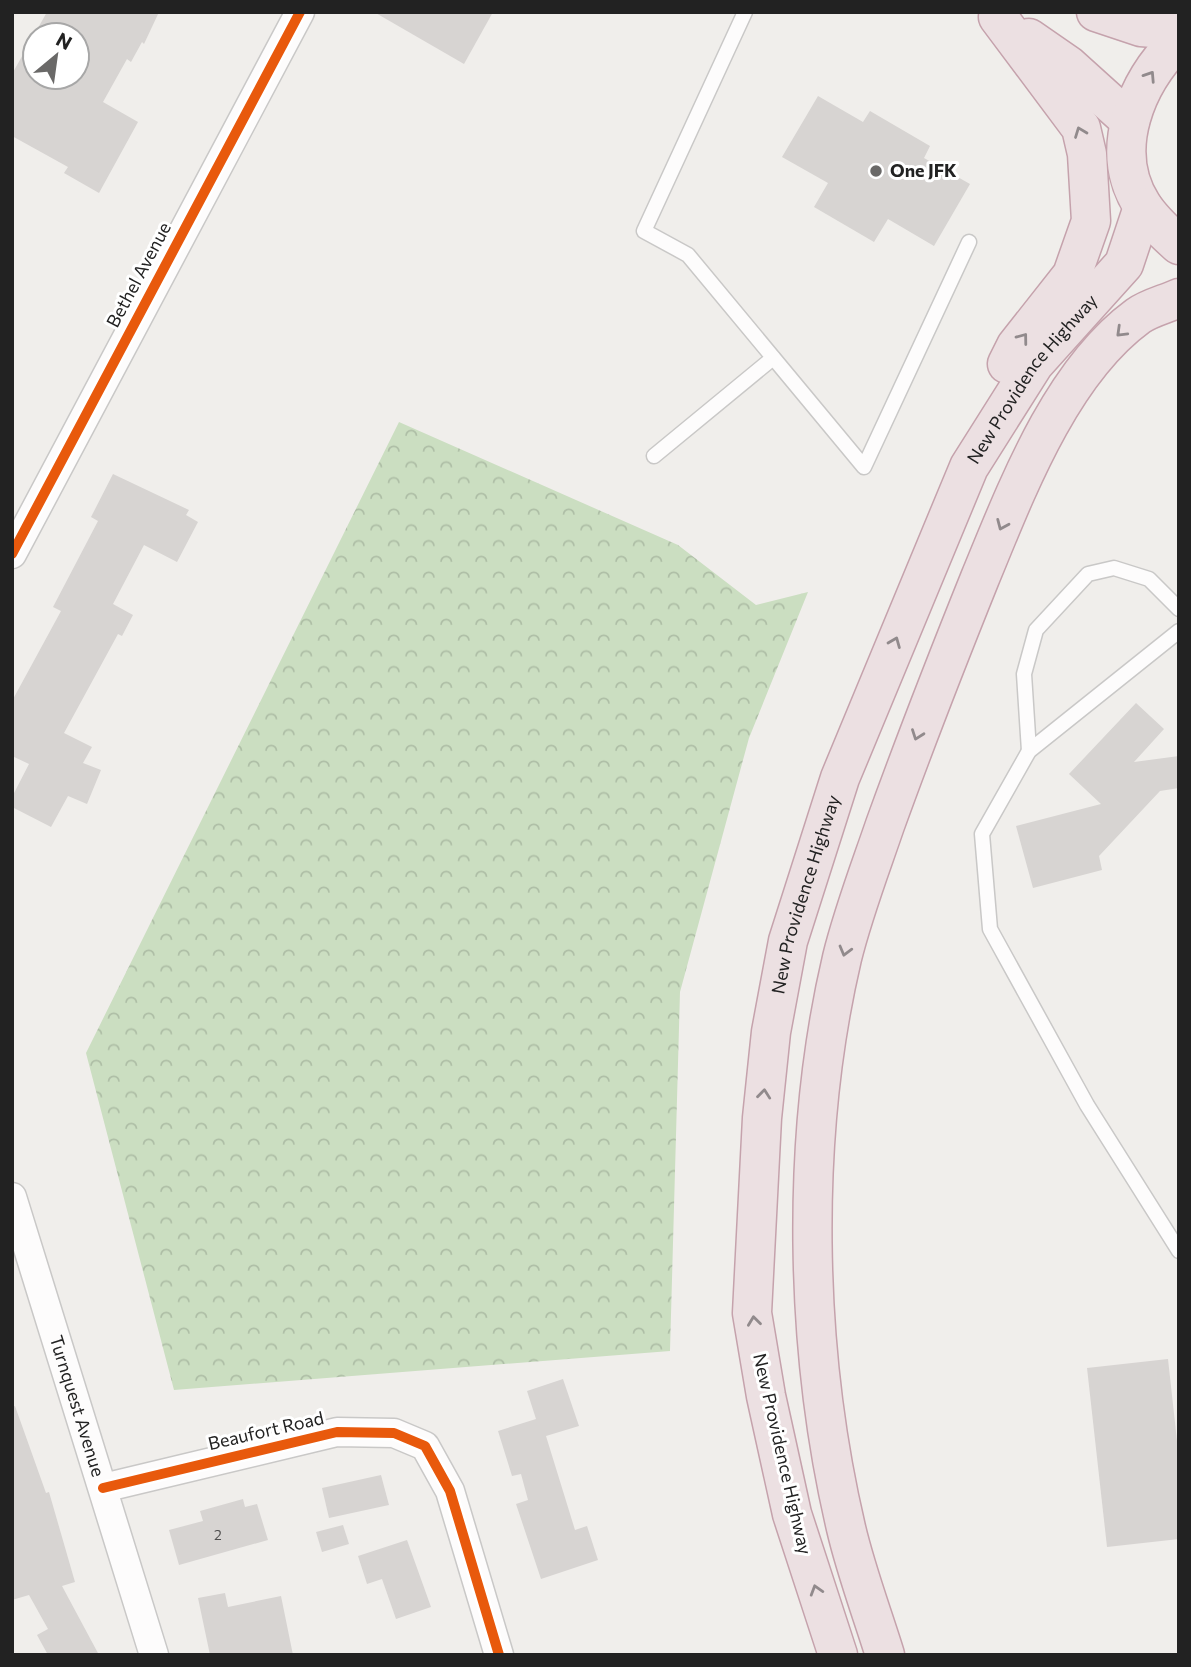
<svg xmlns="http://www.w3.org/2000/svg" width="1191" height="1667" viewBox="0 0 1191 1667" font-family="Commissioner,sans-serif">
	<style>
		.forest { fill: url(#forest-crowns) }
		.building { fill: #d7d4d2; fill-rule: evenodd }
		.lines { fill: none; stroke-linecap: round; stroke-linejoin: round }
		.lane-casing { stroke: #c9c8c7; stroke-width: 17 }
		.street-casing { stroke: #c9c8c7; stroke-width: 31 }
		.highway-casing { stroke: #c5a2ac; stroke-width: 41 }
		.lane { stroke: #fdfcfc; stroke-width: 14 }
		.street { stroke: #fdfcfc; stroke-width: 28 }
		.highway { stroke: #ece0e2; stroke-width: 38 }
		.cycleway-casing { stroke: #fff; stroke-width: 15 }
		.cycleway { stroke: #e8590c; stroke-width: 10 }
		.oneway { stroke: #918a8c }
		.poi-dot { fill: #6a6968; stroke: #fff; stroke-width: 2.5 }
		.labels { text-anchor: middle; stroke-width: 6; stroke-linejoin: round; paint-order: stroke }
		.number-label { font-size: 14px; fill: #4f4e4e }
		.poi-label { font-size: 18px; font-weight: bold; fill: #222; stroke: #fff; text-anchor: start }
		.street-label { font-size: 18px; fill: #222; stroke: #fff }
	</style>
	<defs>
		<pattern id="forest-crowns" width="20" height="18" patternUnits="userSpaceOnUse" patternTransform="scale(1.75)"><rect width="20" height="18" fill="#cbdec1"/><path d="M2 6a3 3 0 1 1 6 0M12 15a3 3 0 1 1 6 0" fill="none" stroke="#aebea6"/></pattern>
	</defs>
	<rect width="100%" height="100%" fill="#f0eeeb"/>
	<polygon class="forest" points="399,422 678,545 756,605 808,592 749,738 680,992 670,1351 174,1390 86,1053"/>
	<g class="building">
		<path d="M 47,12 L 159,12 L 144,44 L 142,42 L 131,62 L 127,59 L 103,102 L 138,122 L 99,193 L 64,173 L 68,167 L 12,136 L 12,74 ZM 35,35 L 77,35 L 77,77 L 35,77 Z"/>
		<polygon points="374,12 493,12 464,64"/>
		<polygon points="818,96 863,122 870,111 930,146 924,158 970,184 934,246 888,219 874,242 814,207 828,183 782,157"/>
		<polygon points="113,474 189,510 186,515 198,522 177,562 144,545 113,604 133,615 122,636 118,634 64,733 92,747 83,763 101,770 87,804 68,796 51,827 12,807 12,797 29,764 12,756 12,701 61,611 53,607 98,521 91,517"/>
		<polygon points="1136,703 1164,729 1134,762 1179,756 1179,788 1160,791 1099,856 1102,870 1033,888 1016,826 1101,804 1069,774"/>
		<polygon points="1168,1359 1179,1459 1179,1539 1107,1547 1087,1368"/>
		<polygon points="563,1379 579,1426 546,1436 575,1530 587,1526 598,1560 541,1579 516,1504 528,1500 521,1474 512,1476 498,1431 536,1419 527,1391"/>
		<polygon points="15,1406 46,1493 49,1492 75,1582 62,1586 99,1655 48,1655 37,1635 48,1629 29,1595 12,1600 12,1407"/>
		<polygon points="381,1475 389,1505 329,1518 322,1488"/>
		<polygon points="243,1499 245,1507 257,1504 268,1540 179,1565 169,1530 203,1521 200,1511"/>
		<polygon points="343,1525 349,1544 322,1552 316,1532"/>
		<polygon points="407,1540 431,1607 396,1619 382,1579 367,1584 358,1556"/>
		<polygon points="225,1593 228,1607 281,1596 293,1655 210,1655 198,1598"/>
	</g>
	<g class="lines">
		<g class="lane-casing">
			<g id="lane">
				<polyline points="745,12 644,231 688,255 864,467 969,242"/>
				<polyline points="654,456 773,358"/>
				<polyline points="1179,631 1029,751 982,834 990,929 1087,1105 1179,1251"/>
				<polyline points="1029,751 1024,674 1036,630 1088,574 1114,568 1149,579 1179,609"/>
			</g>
		</g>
		<g class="street-casing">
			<g id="street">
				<polyline points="12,554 300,12"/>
				<path id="s1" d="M 12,1197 L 154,1655"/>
				<polyline points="103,1488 337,1432 394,1433 425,1446 450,1491 499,1655"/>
			</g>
		</g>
		<g class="highway-casing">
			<g id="highway">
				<polyline points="1096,12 1141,27 1179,30"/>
				<polyline points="998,17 1081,128 1087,154 1091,221 1072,275 1016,346 1007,364"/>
				<polyline points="1029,38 1068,65 1130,121"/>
				<path d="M 1179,40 C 1136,82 1107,150 1142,205 C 1152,221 1166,233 1179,245"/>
				<path id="s2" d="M 838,1655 L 792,1514 L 766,1396 L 752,1313 L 762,1118 L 771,1032 L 788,941 L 840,778 L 969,467 L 1034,364 L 1124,264 L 1143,207"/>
				<path d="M 885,1655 C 872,1613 856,1571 846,1528 C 804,1349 800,1137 842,958 C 853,913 870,869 885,825 C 915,742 947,660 980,578 C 1016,491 1060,373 1138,316 C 1149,308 1166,304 1179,298"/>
			</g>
		</g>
		<use href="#lane" class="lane"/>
		<use href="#street" class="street"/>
		<use href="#highway" class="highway"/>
		<g class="cycleway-casing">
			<g id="cycleway">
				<polyline points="12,554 300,12"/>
				<polyline points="103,1488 337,1432 394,1433 425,1446 450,1491 499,1655"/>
			</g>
		</g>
		<use href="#cycleway" class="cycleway"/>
	</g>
	<defs><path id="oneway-chevron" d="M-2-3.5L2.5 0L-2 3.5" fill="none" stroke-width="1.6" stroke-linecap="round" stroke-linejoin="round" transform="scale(1.75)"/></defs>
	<g class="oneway">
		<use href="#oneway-chevron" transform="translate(1150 76) rotate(-57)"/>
		<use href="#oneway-chevron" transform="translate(1080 132) rotate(-111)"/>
		<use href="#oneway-chevron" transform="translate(1121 332) rotate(136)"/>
		<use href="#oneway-chevron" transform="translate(1023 338) rotate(-53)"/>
		<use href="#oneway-chevron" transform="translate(1002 525) rotate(113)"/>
		<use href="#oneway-chevron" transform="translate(895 642) rotate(-68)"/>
		<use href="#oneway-chevron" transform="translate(917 735) rotate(110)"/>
		<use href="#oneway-chevron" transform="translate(845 951) rotate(105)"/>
		<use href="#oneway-chevron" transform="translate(764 1094) rotate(-84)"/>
		<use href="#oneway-chevron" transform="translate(754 1321) rotate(-97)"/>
		<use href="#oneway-chevron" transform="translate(816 1590) rotate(-107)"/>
	</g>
	<circle class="poi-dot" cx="876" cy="171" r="7"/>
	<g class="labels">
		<g class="number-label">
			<text x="218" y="1540">2</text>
		</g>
		<g class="poi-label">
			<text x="890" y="177">One JFK</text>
		</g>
		<g class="street-label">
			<text transform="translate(139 275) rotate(-62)" y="6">Bethel Avenue</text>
			<text dy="6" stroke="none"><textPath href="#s2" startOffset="1344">New Providence Highway</textPath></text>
			<text dy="6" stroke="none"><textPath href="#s2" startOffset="777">New Providence Highway</textPath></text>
			<text dy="6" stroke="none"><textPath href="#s1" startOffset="219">Turnquest Avenue</textPath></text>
			<text transform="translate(266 1431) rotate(-13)" y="6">Beaufort Road</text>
			<text transform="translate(782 1454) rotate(77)" y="6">New Providence Highway</text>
		</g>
	</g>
	<rect width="1191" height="1667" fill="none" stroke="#222222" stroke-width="28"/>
	<g transform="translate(56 56) rotate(29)"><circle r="33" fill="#ffffff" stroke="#a7a7a7" stroke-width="2"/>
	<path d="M0-5L12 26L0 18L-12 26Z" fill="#6a6968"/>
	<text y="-10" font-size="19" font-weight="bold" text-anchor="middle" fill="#222222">N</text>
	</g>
</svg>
